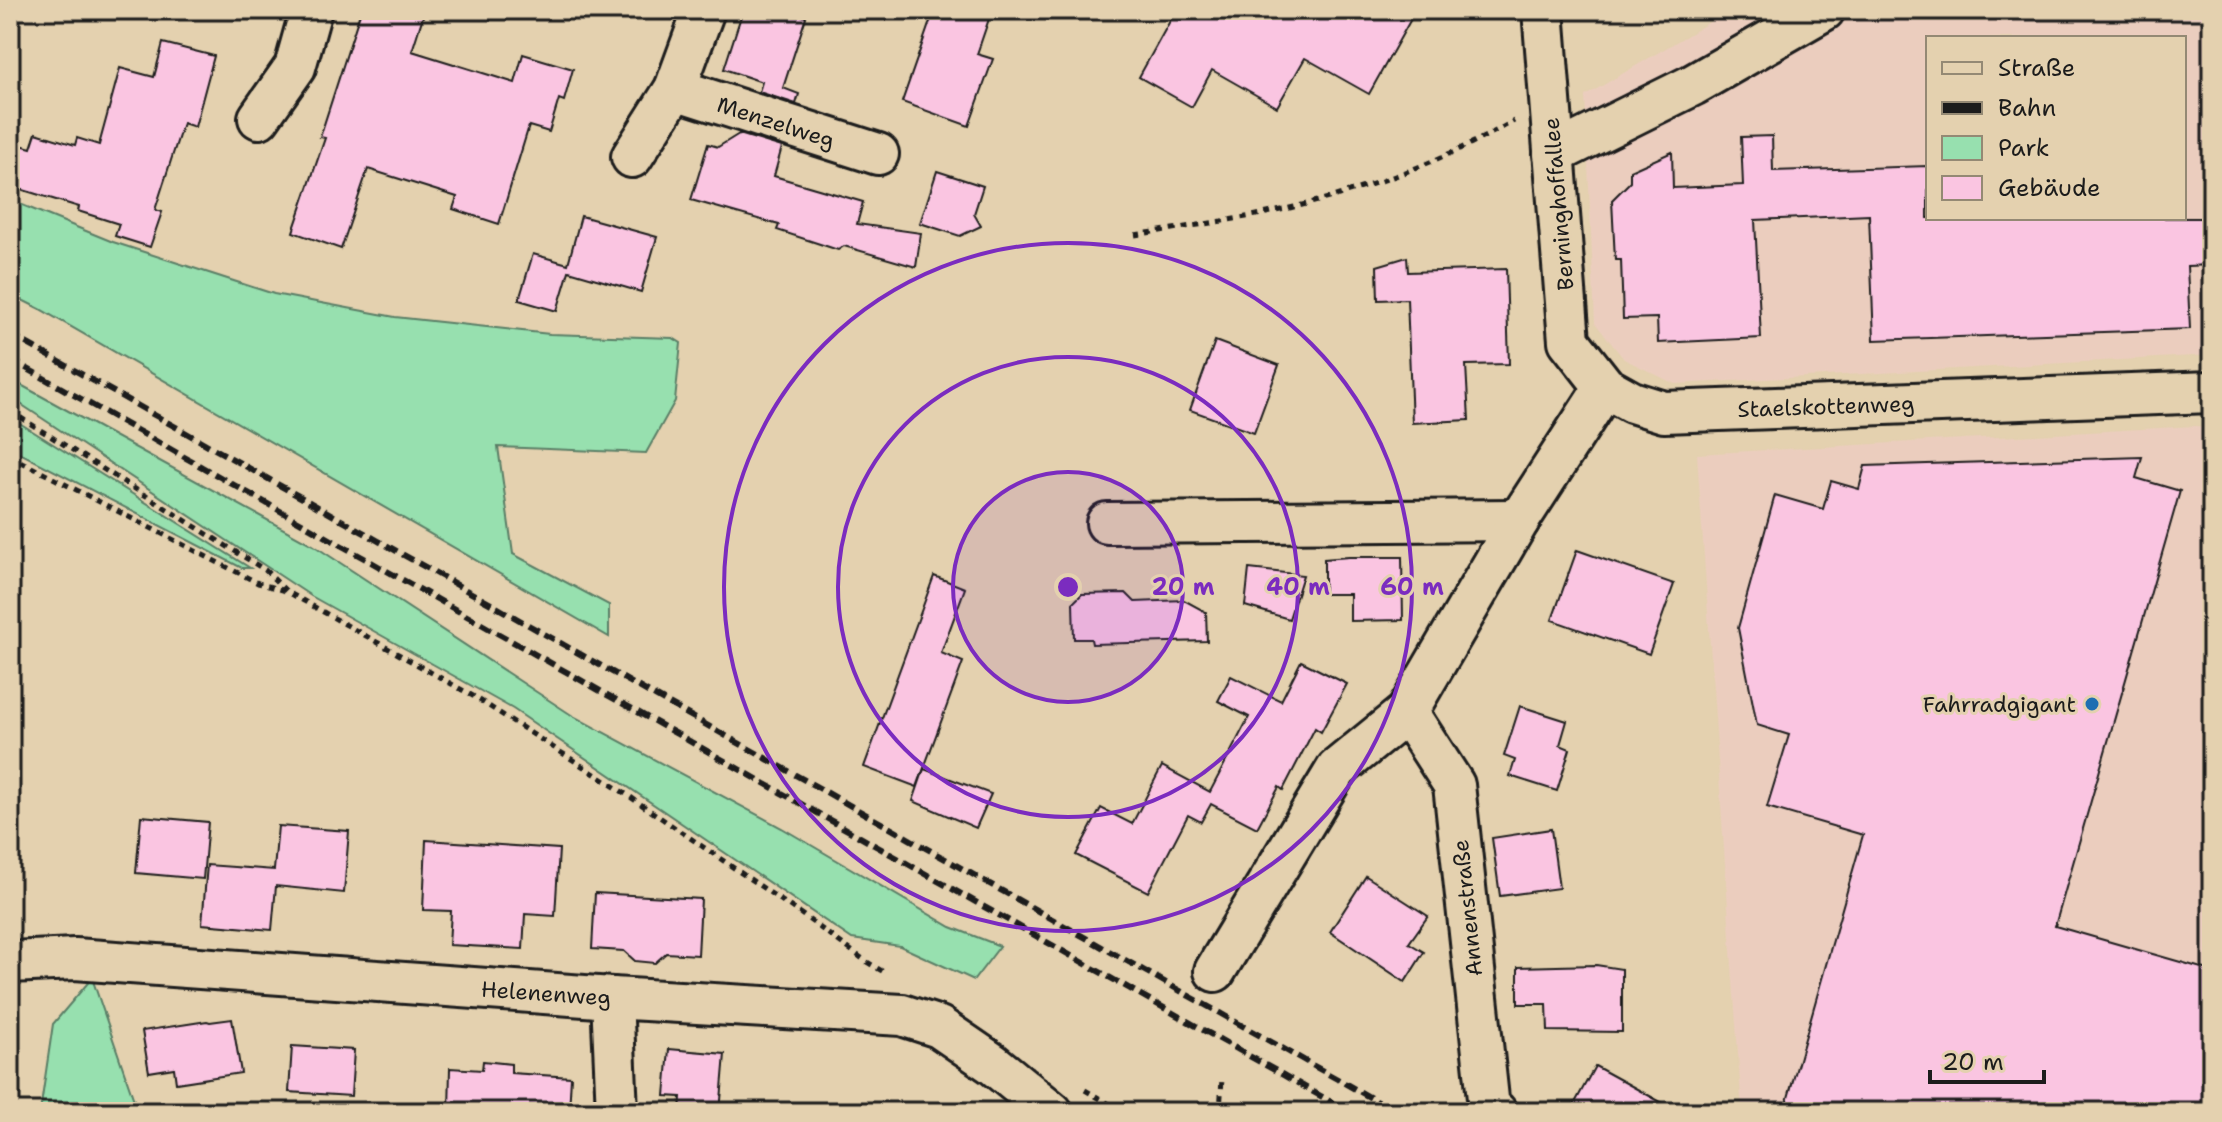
<svg xmlns="http://www.w3.org/2000/svg" width="2222" height="1122" viewBox="0 0 2222 1122" font-family="'Shantell Sans',sans-serif">
	<style>
		.built { fill: #ebcdbe; fill-rule: evenodd }
		.green { fill: #97e0af; stroke: #5a7e66; stroke-width: 2 }
		.building { fill: #fac5e1; stroke: #1c1c1c; stroke-width: 2 }
		.lines { fill: none; stroke-linecap: round; stroke-linejoin: round }
		.minor-casing { stroke: #1c1c1c; stroke-width: 46 }
		.path { stroke: #1c1c1c; stroke-width: 5; stroke-dasharray: 6 6; stroke-linecap: butt }
		.minor { stroke: #e4d1af; stroke-width: 40 }
		.rail { stroke: #1c1c1c; stroke-width: 6; stroke-dasharray: 12 6; stroke-linecap: butt }
		.ring { fill: none; stroke: #7b2cbf; stroke-width: 4 }
		.poi-dot { fill: #1f6fb2; stroke: #e4d1af; stroke-width: 3 }
		.labels { text-anchor: middle; stroke-width: 6; stroke-linejoin: round; paint-order: stroke }
		.street-label { font-size: 22px; fill: #1c1c1c; stroke: #e4d1af }
		.poi-label { font-size: 22px; fill: #1c1c1c; stroke: #e4d1af; text-anchor: end }
		.centre { fill: #7b2cbf; stroke: #e4d1af; stroke-width: 4 }
		.ring-label { font-size: 24px; text-anchor: middle; font-weight: bold; fill: #7b2cbf; stroke: #e4d1af; stroke-width: 6; stroke-linejoin: round; paint-order: stroke }
	</style>
	<rect width="100%" height="100%" fill="#e4d1af"/>
	<filter id="ink" filterUnits="userSpaceOnUse"><feTurbulence type="fractalNoise" baseFrequency=".0125" numOctaves="2"/><feDisplacementMap in="SourceGraphic" scale="16" xChannelSelector="R" yChannelSelector="G"/><feConvolveMatrix kernelMatrix="1 2 1 2 8 2 1 2 1" color-interpolation-filters="sRGB"/></filter>
	<g filter="url(#ink)">
		<g class="built">
			<path d="M 1730,10 L 2212,10 L 2212,355 L 1675,384 L 1624,359 L 1595,323 L 1585,96 ZM 1928,38 L 2184,38 L 2184,218 L 1928,218 Z"/>
			<polygon points="2195,426 2212,427 2212,1112 1742,1112 1697,454"/>
		</g>
		<g class="green">
			<polygon points="10,200 113,242 274,294 395,317 550,334 673,338 681,343 675,401 646,453 498,447 513,554 609,605 609,637 40,309 10,294"/>
			<polygon points="10,379 313,545 573,716 782,828 951,927 1000,946 974,980 900,946 852,939 513,709 311,596 10,397"/>
			<polygon points="10,417 250,568 242,568 10,448"/>
			<polygon points="92,978 138,1112 40,1112 53,1024"/>
		</g>
		<g class="building">
			<polygon points="361,10 425,10 412,51 515,83 523,54 573,69 564,101 559,99 549,132 529,126 499,224 453,209 457,197 368,169 341,249 293,232 325,138 320,137"/>
			<polygon points="743,10 786,10 806,17 783,88 799,94 796,104 759,92 762,82 724,69"/>
			<polygon points="934,10 992,10 977,54 993,59 969,126 902,102"/>
			<polygon points="1176,10 1416,10 1369,94 1305,58 1277,107 1212,70 1192,107 1139,77"/>
			<polygon points="163,43 214,56 195,127 183,123 155,210 162,212 150,247 115,236 119,224 78,211 79,207 10,186 10,142 31,148 36,133 75,145 77,138 99,145 120,68 154,77"/>
			<polygon points="739,134 782,147 774,176 863,202 857,224 921,233 916,267 844,246 838,250 826,246 777,230 779,225 691,200 708,144 718,147"/>
			<polygon points="1772,136 1773,171 1928,166 1928,218 2212,218 2212,265 2187,266 2190,329 1874,340 1869,215 1755,220 1761,338 1658,343 1657,318 1623,319 1621,260 1615,260 1612,200 1630,182 1630,171 1672,152 1673,188 1743,185 1741,137"/>
			<polygon points="937,171 983,186 974,214 981,226 960,236 920,223"/>
			<polygon points="581,216 657,237 641,292 569,271 557,311 519,300 533,254 568,264"/>
			<polygon points="1407,257 1408,272 1506,269 1509,364 1466,365 1469,420 1412,423 1407,299 1378,300 1377,266"/>
			<polygon points="1215,341 1279,365 1254,433 1190,410"/>
			<polygon points="2142,457 2136,478 2180,491 2055,926 2212,971 2212,1112 1784,1112 1863,835 1767,807 1789,735 1757,725 1738,628 1775,495 1823,509 1831,481 1859,489 1865,466"/>
			<polygon points="1577,550 1674,584 1649,654 1552,620"/>
			<polygon points="1349,557 1402,557 1403,620 1350,621 1350,594 1324,594 1324,559"/>
			<polygon points="1249,569 1303,575 1289,619 1245,606"/>
			<polygon points="934,576 965,588 941,653 963,662 917,787 864,767"/>
			<polygon points="1126,593 1135,602 1184,600 1206,612 1207,641 1092,644 1091,639 1074,639 1073,603 1082,594"/>
			<polygon points="1301,661 1347,684 1321,732 1315,728 1283,790 1279,787 1257,828 1211,804 1201,822 1188,815 1148,892 1076,855 1101,808 1132,824 1162,766 1210,792 1249,717 1218,701 1231,676 1281,701"/>
			<polygon points="1520,706 1567,721 1560,745 1570,749 1557,791 1510,776 1515,760 1504,756"/>
			<polygon points="924,769 991,794 976,828 913,801"/>
			<polygon points="141,816 208,822 203,879 136,873"/>
			<polygon points="278,826 349,831 344,893 276,886 272,930 202,924 207,865 274,870"/>
			<polygon points="1551,829 1559,888 1500,896 1492,838"/>
			<polygon points="426,840 559,849 555,916 525,914 523,949 449,945 451,911 423,910"/>
			<polygon points="1366,876 1428,916 1409,943 1424,952 1405,982 1330,932"/>
			<polygon points="595,893 701,899 698,955 666,953 655,963 635,961 624,951 592,949"/>
			<polygon points="1596,965 1622,969 1622,1032 1548,1031 1547,1004 1518,1004 1518,967"/>
			<polygon points="232,1019 241,1073 176,1083 174,1068 149,1072 142,1031 207,1021 210,1022"/>
			<polygon points="292,1046 354,1050 351,1096 289,1092"/>
			<polygon points="669,1049 725,1054 720,1112 680,1112 681,1097 665,1096"/>
			<polygon points="483,1061 511,1064 511,1073 571,1077 569,1112 449,1112 450,1068 482,1070"/>
			<polygon points="1595,1066 1679,1112 1570,1112"/>
		</g>
		<g class="lines">
			<g class="minor-casing">
				<g id="minor">
					<polyline points="1543,10 1569,341 1605,387 1632,402 1664,412 2212,392"/>
					<polyline points="675,89 878,154"/>
					<polyline points="259,118 295,67 311,10"/>
					<polyline points="1554,154 1693,85 1824,10"/>
					<polyline points="632,157 675,89 704,10"/>
					<polyline points="1107,523 1519,520"/>
					<polyline points="1407,712 1454,785 1489,1108 1496,1112"/>
					<polyline points="10,962 75,959 612,998 902,1015 939,1027 993,1064 1052,1112"/>
					<polyline points="1215,971 1337,769 1407,712 1519,520 1605,387"/>
					<polyline points="612,998 617,1112"/>
				</g>
			</g>
			<g class="path">
				<path d="M 1135,235 C 1178,228 1220,222 1262,214 C 1349,197 1437,164 1514,121"/>
				<polyline points="10,411 265,570 286,591 473,696 626,794 801,914 867,962 887,974"/>
				<polyline points="10,456 258,583 285,591"/>
				<polyline points="1085,1090 1123,1112"/>
				<polyline points="1220,1112 1222,1078"/>
			</g>
			<use href="#minor" class="minor"/>
			<g class="rail">
				<polyline points="10,334 1396,1112"/>
				<polyline points="10,359 1349,1112"/>
			</g>
		</g>
	</g>
	<circle cx="1068" cy="587" r="115" fill="#7b2cbf" fill-opacity=".12"/>
	<g class="ring">
		<circle cx="1068" cy="587" r="115"/>
		<circle cx="1068" cy="587" r="230"/>
		<circle cx="1068" cy="587" r="344"/>
	</g>
	<circle class="poi-dot" cx="2092" cy="704" r="8"/>
	<g class="labels">
		<g class="street-label">
			<text transform="translate(776 122) rotate(18)" y="8">Menzelweg</text>
			<text transform="translate(1558 204) rotate(-95)" y="8">Berninghoffallee</text>
			<text transform="translate(1826 406) rotate(-2)" y="8">Staelskottenweg</text>
			<text transform="translate(1467 908) rotate(-96)" y="8">Annenstraße</text>
			<text transform="translate(546 993) rotate(4)" y="8">Helenenweg</text>
		</g>
		<g class="poi-label">
			<text x="2076" y="712">Fahrradgigant</text>
		</g>
	</g>
	<circle cx="1068" cy="587" r="12" class="centre"/>
	<g class="ring-label">
		<text x="1183" y="595">20 m</text>
		<text x="1298" y="595">40 m</text>
		<text x="1412" y="595">60 m</text>
	</g>
	<rect width="2222" height="1122" fill="none" stroke="#e4d1af" stroke-width="40"/>
	<rect x="20" y="20" width="2182" height="1082" fill="none" stroke="#1c1c1c" stroke-width="3" filter="url(#ink)"/>
	<rect x="1926" y="36" width="260" height="184" fill="#e4d1af" stroke="#948974" stroke-width="2"/>
	<rect x="1942" y="62" width="40" height="12" fill="#e4d1af" stroke="#948974" stroke-width="2"/>
	<text x="1998" y="76" font-size="24" fill="#1c1c1c">Straße</text>
	<rect x="1942" y="102" width="40" height="12" fill="#1c1c1c" stroke="#948974" stroke-width="2"/>
	<text x="1998" y="116" font-size="24" fill="#1c1c1c">Bahn</text>
	<rect x="1942" y="136" width="40" height="24" fill="#97e0af" stroke="#948974" stroke-width="2"/>
	<text x="1998" y="156" font-size="24" fill="#1c1c1c">Park</text>
	<rect x="1942" y="176" width="40" height="24" fill="#fac5e1" stroke="#948974" stroke-width="2"/>
	<text x="1998" y="196" font-size="24" fill="#1c1c1c">Gebäude</text>
	<path d="M1930 1070v12h114v-12" fill="none" stroke="#1c1c1c" stroke-width="4"/>
	<text x="1942" y="1070" font-size="24" fill="#1c1c1c" stroke="#e4d1af" stroke-width="6" paint-order="stroke">20 m</text>
</svg>
